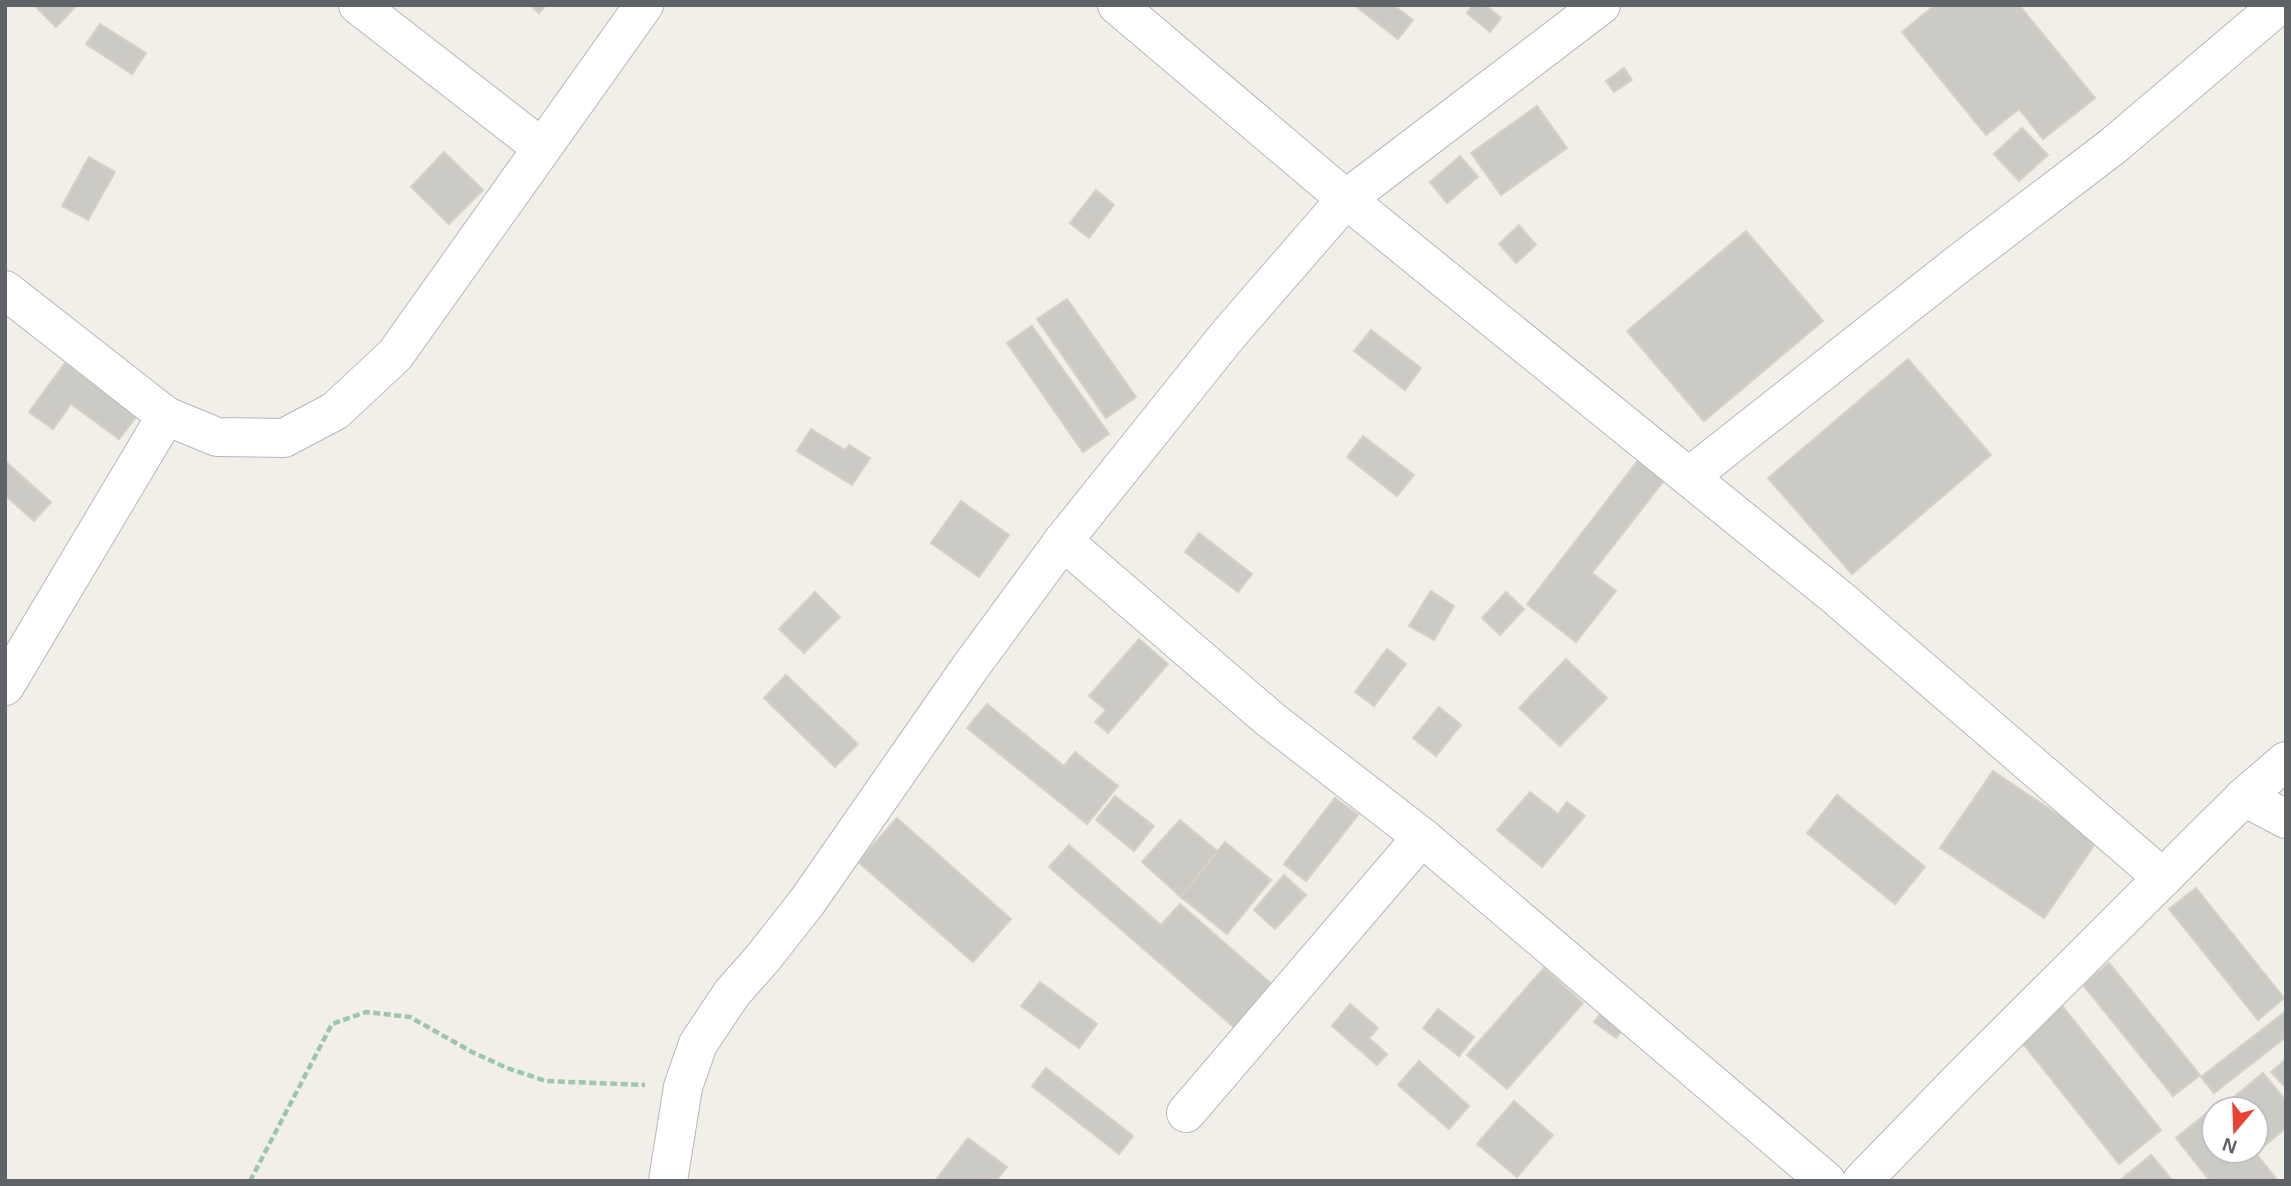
<svg xmlns="http://www.w3.org/2000/svg" width="2291" height="1186" viewBox="0 0 2291 1186" font-family="Helvetica,sans-serif">
	<style>
		.building { fill: #cccac5; stroke: #d6d1c6; stroke-width: 2 }
		.lines { fill: none; stroke-linecap: round; stroke-linejoin: round }
		.street-casing { stroke: #b5b8bc; stroke-width: 40 }
		.path { stroke: #9cc7a9; stroke-width: 4.5; stroke-dasharray: 7 3.5; stroke-linecap: butt }
		.street { stroke: #fff; stroke-width: 38 }
	</style>
	<rect width="100%" height="100%" fill="#f1efe8"/>
	<g class="building">
		<polygon points="34,5 77,5 56,27"/>
		<polygon points="530,5 546,5 539,13"/>
		<polygon points="1354,5 1393,5 1413,20 1398,39"/>
		<polygon points="1473,5 1485,5 1501,18 1490,32 1467,13"/>
		<polygon points="1935,5 2019,5 2095,98 2043,139 2019,109 1986,135 1902,32"/>
		<polygon points="100,24 146,53 132,74 86,44"/>
		<polygon points="1624,68 1632,80 1614,92 1606,81"/>
		<polygon points="1537,106 1567,148 1501,195 1471,153"/>
		<polygon points="2022,128 2048,155 2019,181 1994,154"/>
		<polygon points="444,152 483,190 449,224 411,187"/>
		<polygon points="1460,156 1478,177 1447,203 1430,182"/>
		<polygon points="89,157 115,172 88,220 62,206"/>
		<polygon points="1096,190 1114,205 1089,238 1070,223"/>
		<polygon points="1519,225 1536,245 1516,263 1499,244"/>
		<polygon points="1746,231 1823,321 1704,421 1627,331"/>
		<polygon points="1067,299 1136,397 1106,418 1037,319"/>
		<polygon points="1032,326 1109,434 1083,452 1007,343"/>
		<polygon points="1371,330 1421,368 1405,390 1354,351"/>
		<polygon points="1908,359 1991,455 1852,574 1768,478"/>
		<polygon points="65,363 137,416 119,439 71,404 53,429 29,412"/>
		<polygon points="811,429 845,450 849,445 870,458 852,485 797,451"/>
		<polygon points="1363,436 1414,475 1397,496 1347,457"/>
		<polygon points="1643,454 1669,474 1592,573 1616,591 1576,642 1527,604"/>
		<polygon points="5,461 51,502 34,521 5,495"/>
		<polygon points="961,501 1009,535 979,577 931,543"/>
		<polygon points="1199,533 1252,574 1238,592 1185,552"/>
		<polygon points="1431,591 1454,606 1434,640 1409,626"/>
		<polygon points="815,592 840,617 804,653 779,629"/>
		<polygon points="1506,592 1524,609 1500,635 1482,618"/>
		<polygon points="1139,639 1168,664 1108,733 1095,722 1106,710 1089,696"/>
		<polygon points="1387,649 1406,664 1374,706 1355,692"/>
		<polygon points="1566,659 1607,698 1560,746 1519,708"/>
		<polygon points="786,675 858,744 835,767 764,698"/>
		<polygon points="987,704 1064,766 1075,752 1118,786 1087,824 967,728"/>
		<polygon points="1439,707 1461,725 1436,756 1413,738"/>
		<polygon points="1993,771 2097,841 2044,918 1940,848"/>
		<polygon points="1530,792 1558,814 1567,802 1585,816 1542,867 1497,830"/>
		<polygon points="1837,795 1925,867 1895,904 1807,833"/>
		<polygon points="1115,796 1154,826 1134,851 1096,820"/>
		<polygon points="1335,798 1358,815 1306,881 1284,864"/>
		<polygon points="897,818 1011,919 973,962 858,862"/>
		<polygon points="1180,820 1217,851 1181,897 1142,862"/>
		<polygon points="1225,842 1271,880 1227,934 1181,897"/>
		<polygon points="1069,845 1161,925 1180,904 1274,986 1236,1029 1049,867"/>
		<polygon points="1284,875 1306,895 1275,929 1254,910"/>
		<polygon points="2196,888 2284,998 2258,1020 2169,909"/>
		<polygon points="2109,963 2200,1075 2173,1096 2083,985"/>
		<polygon points="1544,968 1583,1003 1507,1089 1467,1055"/>
		<polygon points="1040,982 1097,1024 1079,1048 1021,1006"/>
		<polygon points="2060,1003 2161,1130 2119,1164 2017,1036"/>
		<polygon points="1350,1004 1378,1028 1369,1038 1387,1054 1377,1065 1332,1026"/>
		<polygon points="1605,1007 1627,1024 1616,1038 1594,1022"/>
		<polygon points="1438,1009 1474,1037 1459,1056 1423,1028"/>
		<polygon points="2286,1011 2286,1037 2214,1093 2201,1077"/>
		<polygon points="2286,1059 2286,1088 2271,1072"/>
		<polygon points="1419,1061 1469,1106 1449,1129 1398,1085"/>
		<polygon points="1046,1068 1133,1136 1119,1154 1032,1086"/>
		<polygon points="2263,1073 2286,1101 2286,1128 2259,1150 2256,1146 2256,1109 2225,1109 2223,1106"/>
		<polygon points="1514,1101 1553,1135 1517,1177 1477,1144"/>
		<polygon points="2217,1105 2220,1109 2214,1109 2214,1151 2254,1151 2278,1181 2210,1181 2176,1138"/>
		<polygon points="968,1138 1007,1167 996,1181 935,1181"/>
		<polygon points="2151,1155 2173,1181 2119,1181"/>
	</g>
	<g class="lines">
		<g class="street-casing">
			<g id="street">
				<polyline points="358,5 542,148"/>
				<polyline points="1117,5 1346,199 1838,598 2163,878"/>
				<polyline points="5,290 166,416 217,437 284,438 335,411 395,355 644,5"/>
				<polyline points="1690,476 1957,265 2113,146 2279,5"/>
				<polyline points="1063,541 1271,720 1422,837 1826,1181"/>
				<polyline points="5,686 166,416"/>
				<polyline points="2244,797 2286,819"/>
				<polyline points="1186,1113 1422,837"/>
				<polyline points="668,1181 683,1087 698,1044 732,993 763,958 807,902 969,669 1063,541 1228,335 1346,199 1601,5"/>
				<polyline points="1862,1181 1961,1079 2244,797 2286,761"/>
			</g>
		</g>
		<polyline class="path" points="250,1181 332,1024 366,1012 410,1017 472,1052 507,1068 546,1081 645,1085"/>
		<use href="#street" class="street"/>
	</g>
	<rect width="2291" height="1186" fill="none" stroke="#5f6368" stroke-width="14"/>
	<g transform="translate(2235 1130) rotate(199)"><circle r="33" fill="#ffffff" stroke="#bfc1c3" stroke-width="2"/>
	<path d="M0-5L12 26L0 18L-12 26Z" fill="#ea4335"/>
	<text y="-10" font-size="19" font-weight="bold" text-anchor="middle" fill="#5f6368">N</text>
	</g>
</svg>
